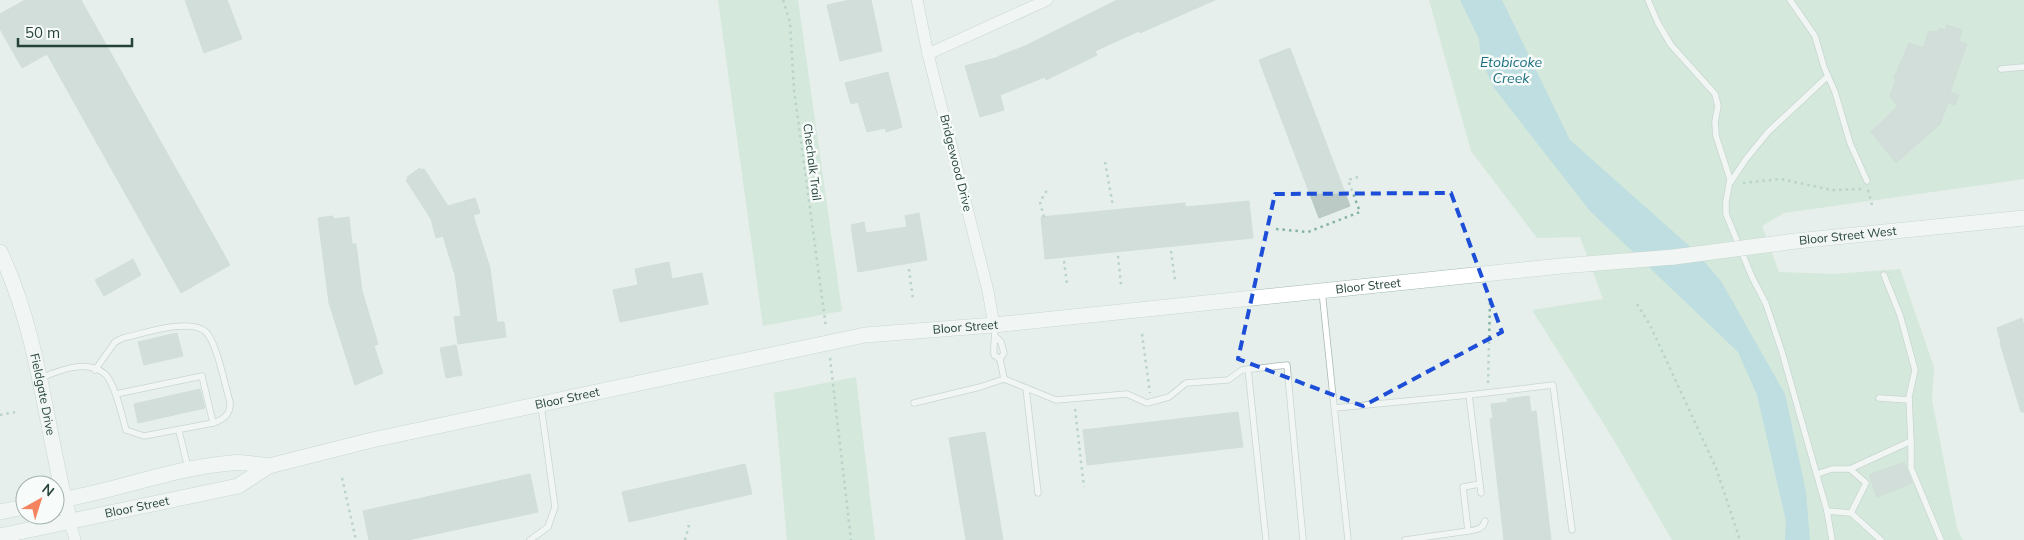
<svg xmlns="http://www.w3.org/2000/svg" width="2024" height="540" viewBox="0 0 2024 540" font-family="Mulish,sans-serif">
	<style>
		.green { fill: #bfe0c8 }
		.water { fill: #8ec9d4 }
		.building { fill: #bbcac4; stroke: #b8c9c2 }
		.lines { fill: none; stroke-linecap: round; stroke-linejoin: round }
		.service-casing { stroke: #a8b8b2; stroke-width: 7 }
		.minor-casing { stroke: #a8b8b2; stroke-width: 12 }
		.tertiary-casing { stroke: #a8b8b2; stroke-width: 16 }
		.secondary-casing { stroke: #a4bbb3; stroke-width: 16 }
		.path { stroke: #86b3a5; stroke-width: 2.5; stroke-dasharray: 2.5 4; stroke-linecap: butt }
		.service { stroke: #fff; stroke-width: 5.5 }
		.minor { stroke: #fff; stroke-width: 11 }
		.tertiary { stroke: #fff; stroke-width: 15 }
		.secondary { stroke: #fff; stroke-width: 15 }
		.secondary-bridge-casing { stroke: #a4bbb3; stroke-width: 16; stroke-linecap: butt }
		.secondary-bridge { stroke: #fff; stroke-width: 15 }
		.marked { fill: none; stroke: #1d4ed8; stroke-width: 4; stroke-dasharray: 10 6; stroke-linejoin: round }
		.labels { text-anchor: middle; stroke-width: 5; stroke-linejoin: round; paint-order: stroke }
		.street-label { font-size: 12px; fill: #24423a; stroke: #f7fbf9 }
		.water-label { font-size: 14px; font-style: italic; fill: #1c6f80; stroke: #f7fbf9 }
	</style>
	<rect width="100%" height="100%" fill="#e6efeb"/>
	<g class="green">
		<polygon points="718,0 798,0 842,311 763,326"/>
		<polygon points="1429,0 2024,0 2024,179 1784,213 1762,226 1779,272 1834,274 1900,269 1934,367 1932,400 1957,528 1963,540 1672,540 1612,437 1532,310 1603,299 1580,237 1537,238 1471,151"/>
		<polygon points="856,377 875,540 787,540 774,393"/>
	</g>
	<polygon class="water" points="1460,0 1502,0 1570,140 1695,251 1721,281 1785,394 1806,492 1810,540 1785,540 1786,521 1757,395 1738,352 1590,211 1494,88 1481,59 1479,39"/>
	<g class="building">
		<polygon points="25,0 81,0 230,265 181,293 47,54 22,68 0,29 0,14"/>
		<polygon points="185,0 227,0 242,39 204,53"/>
		<polygon points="850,0 871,0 882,51 840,61 827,5"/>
		<polygon points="1117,0 1215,0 1140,33 1139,31 1095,51 1097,55 1046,80 1045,77 1000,95 1004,110 980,117 965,66 999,57 999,56 1025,46"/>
		<polygon points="1947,25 1962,30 1959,41 1967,44 1950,92 1959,95 1955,105 1948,103 1940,124 1896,163 1871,132 1898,106 1890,96 1896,80 1894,78 1909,43 1923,48 1929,31 1938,32 1939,28 1945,30"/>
		<polygon points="1290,48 1350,206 1319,218 1259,60"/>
		<polygon points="888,72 902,127 886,132 885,128 867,132 858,102 851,104 845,83"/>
		<polygon points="420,168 421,170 424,169 448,206 475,198 480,213 473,215 490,268 497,322 504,322 506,337 458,344 454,317 461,316 455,275 443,236 436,238 431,219 406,180 408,179 407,177"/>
		<polygon points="1249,201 1253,238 1045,259 1041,217 1185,203 1185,207"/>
		<polygon points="919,213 927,260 858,272 851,225 864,222 866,233 907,227 905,216"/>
		<polygon points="333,216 333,219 349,217 352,244 356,244 362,291 378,344 374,346 383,373 355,385 329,303 318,218"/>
		<polygon points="133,259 141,275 104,296 95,280"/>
		<polygon points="669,262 672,279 702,273 708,304 620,322 613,290 638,285 635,269"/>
		<polygon points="2022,318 2024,326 2024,412 2021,412 2000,343 2001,343 1997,328"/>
		<polygon points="177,333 183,356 144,365 138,342"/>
		<polygon points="456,345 462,375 446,378 440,348"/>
		<polygon points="200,389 205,408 138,423 134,404"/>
		<polygon points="1529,396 1531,412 1536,411 1551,540 1504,540 1490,419 1493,418 1491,404 1508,402 1507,399"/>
		<polygon points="1238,412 1243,447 1087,465 1083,430"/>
		<polygon points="985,432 1003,540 966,540 949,438"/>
		<polygon points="1904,462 1912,483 1877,497 1869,475"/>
		<polygon points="745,464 752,494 629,522 622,492"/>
		<polygon points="530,474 538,512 408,540 369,540 363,511"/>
	</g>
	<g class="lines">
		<g class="service-casing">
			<g id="service">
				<polyline points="1648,0 1658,23 1671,45 1715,94 1718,106 1715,122 1716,136 1730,179 1726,202 1726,214 1752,277 1766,304 1782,352 1827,511"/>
				<polyline points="1790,0 1815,36 1824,67 1835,92 1850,143 1867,181"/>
				<polyline points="2001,69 2024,67"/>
				<polyline points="1730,183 1746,159 1768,132 1828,76"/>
				<polyline points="1322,291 1348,540"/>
				<polyline points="996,337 1001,342 1004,353 1000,359"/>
				<polyline points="1248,369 1266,540"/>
				<path d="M 95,370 L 115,342 L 123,338 C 142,334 191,317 206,332 C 217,343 225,386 230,402 C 231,415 223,420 213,423"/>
				<path d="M 41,378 C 60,370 87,359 105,374 C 115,383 122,416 126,430 L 144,436 L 213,423 L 202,376 L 116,394"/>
				<polyline points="1004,379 1056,400 1127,394 1147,403 1169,397 1186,383 1228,380 1242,370 1287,365 1303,540"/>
				<polyline points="1026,388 1038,493"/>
				<polyline points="1469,395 1553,385 1572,530"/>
				<polyline points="1879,398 1909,400"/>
				<path d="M 914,403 L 980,387 L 1004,379 L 1000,359 L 994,355 C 993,344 996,336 994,325"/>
				<polyline points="1335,408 1469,395 1480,484 1463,487 1468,531 1405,540"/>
				<polyline points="179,431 188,468"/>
				<polyline points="1911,441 1911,468 1941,540"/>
				<polyline points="1850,469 1911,441 1909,397 1915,370 1900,315 1884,275"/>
				<polyline points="1817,474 1832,469 1850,469 1866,483 1851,513"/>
				<polyline points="1480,484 1481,493"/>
				<path d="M 1468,531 C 1476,530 1483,529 1485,521"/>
				<polyline points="530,540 548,527 555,507 541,406"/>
				<polyline points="1832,540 1827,511 1851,513 1881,540"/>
			</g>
		</g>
		<g class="minor-casing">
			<g id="minor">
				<polyline points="917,0 928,54 988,291 994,325"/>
				<polyline points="928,54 1047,0"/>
				<polyline points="70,522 75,540"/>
			</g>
		</g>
		<g class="tertiary-casing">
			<g id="tertiary">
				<path id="s1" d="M 0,252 C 40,336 46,432 70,522"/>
			</g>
		</g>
		<g class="secondary-casing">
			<g id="secondary">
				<path id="s2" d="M 1796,241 L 2024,218"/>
				<path d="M 55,501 C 114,492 171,468 231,463 C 243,461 257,465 269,466"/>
				<polyline points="0,512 25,507"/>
				<path id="s3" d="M 0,536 L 238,486 L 269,466 L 372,440 L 865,335 L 994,325 L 1561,266 L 1674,257"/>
			</g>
		</g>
		<g class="path">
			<polyline points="783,0 790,22 794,90 826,327"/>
			<polyline points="1105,162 1113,206"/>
			<polyline points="1743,183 1781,179 1832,190 1861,189"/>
			<polyline points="1868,190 1872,205"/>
			<polyline points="1044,217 1040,202 1047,190"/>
			<polyline points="1276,229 1308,232 1360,212 1348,180 1358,177"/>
			<polyline points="1171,251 1175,280"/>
			<polyline points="1118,256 1121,285"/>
			<polyline points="1064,261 1067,284"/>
			<polyline points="909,269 913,300"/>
			<polyline points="1637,304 1650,325 1716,468 1740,540"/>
			<polyline points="1142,334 1150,393"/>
			<polyline points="830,358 851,540"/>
			<polyline points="1488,383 1490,302"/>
			<polyline points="1075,409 1084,487"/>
			<polyline points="0,415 16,412"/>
			<polyline points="342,478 356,540"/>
			<polyline points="685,540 690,521"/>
		</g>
		<use href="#service" class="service"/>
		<use href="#minor" class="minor"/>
		<use href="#tertiary" class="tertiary"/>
		<use href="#secondary" class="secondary"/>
		<g class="secondary-bridge-casing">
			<polyline id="secondary-bridge" points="1674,257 1796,241"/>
		</g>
		<use href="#secondary-bridge" class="secondary-bridge"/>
	</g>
	<path d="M0 0H2024V540H0ZM 1451,193 L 1502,332 L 1363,406 L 1238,359 L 1275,194 Z" fill="#e6efeb" fill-opacity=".55" fill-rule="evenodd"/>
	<path class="marked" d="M 1451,193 L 1502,332 L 1363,406 L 1238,359 L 1275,194 Z"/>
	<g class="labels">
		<g class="street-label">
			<text transform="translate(812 162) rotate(83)" y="4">Chechalk Trail</text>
			<text transform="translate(956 163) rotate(76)" y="4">Bridgewood Drive</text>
			<text dy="4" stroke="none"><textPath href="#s2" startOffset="52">Bloor Street West</textPath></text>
			<text dy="4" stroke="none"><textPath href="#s3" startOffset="1396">Bloor Street</textPath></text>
			<text dy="4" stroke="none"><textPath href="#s3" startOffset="991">Bloor Street</textPath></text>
			<text dy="4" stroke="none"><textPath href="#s1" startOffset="149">Fieldgate Drive</textPath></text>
			<text dy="4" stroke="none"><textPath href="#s3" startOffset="586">Bloor Street</textPath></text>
			<text dy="4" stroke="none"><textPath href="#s3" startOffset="140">Bloor Street</textPath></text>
		</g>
		<g class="water-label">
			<text x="1511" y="67">Etobicoke<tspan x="1511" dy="16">Creek</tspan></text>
		</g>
	</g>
	<g transform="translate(40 500) rotate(39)"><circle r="24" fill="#f7fbf9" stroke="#a3b1ad"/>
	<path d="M0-4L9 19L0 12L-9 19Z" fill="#f4845f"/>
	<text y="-8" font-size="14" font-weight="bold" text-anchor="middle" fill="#24423a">N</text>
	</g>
	<path d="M18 38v8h114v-8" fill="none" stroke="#24423a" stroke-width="2.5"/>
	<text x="25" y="38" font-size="15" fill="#24423a" stroke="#f7fbf9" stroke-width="4" paint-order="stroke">50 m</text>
</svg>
